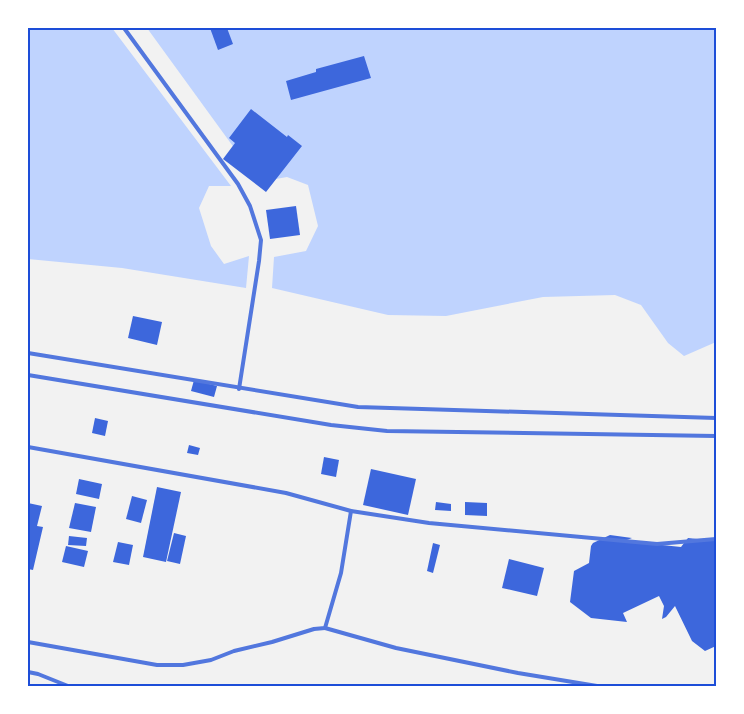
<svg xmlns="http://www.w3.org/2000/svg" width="744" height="714" viewBox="0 0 744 714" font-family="Commissioner,sans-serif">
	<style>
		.water { fill: #bfd3fe }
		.building { fill: #3d67dc }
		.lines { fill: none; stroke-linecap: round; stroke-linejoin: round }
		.service { stroke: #5277de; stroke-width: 4 }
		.neatline { fill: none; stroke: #1d4ed8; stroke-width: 2 }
	</style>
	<rect width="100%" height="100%" fill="#f2f2f2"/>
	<g class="water">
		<polygon points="28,28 112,28 231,186 209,186 199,208 211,246 224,264 249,256 246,288 122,268 28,259"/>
		<polygon points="147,28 716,28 716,342 684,356 668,343 641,305 615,295 543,297 446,316 388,315 272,288 274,257 306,251 318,226 308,185 287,177 259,182"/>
	</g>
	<g class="building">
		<polygon points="210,28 227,28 233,44 218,50"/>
		<polygon points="364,56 371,78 291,100 286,81 316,72 316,69"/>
		<polygon points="251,109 287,137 288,135 302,146 266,192 223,159 235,143 229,138"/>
		<polygon points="296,206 300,235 270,239 266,210"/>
		<polygon points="133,316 162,322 157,345 128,338"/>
		<polygon points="194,380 217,386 214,397 191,391"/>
		<polygon points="95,418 108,421 105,436 92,433"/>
		<polygon points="189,445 200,448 198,455 187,453"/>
		<polygon points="324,457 339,460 336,477 321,474"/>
		<polygon points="371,469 416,479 408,515 363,505"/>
		<polygon points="79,479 102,484 99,499 76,494"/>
		<polygon points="157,487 181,492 166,562 143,557"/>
		<polygon points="132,496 147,500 141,523 126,519"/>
		<polygon points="436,502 451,504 451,511 435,510"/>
		<polygon points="465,502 487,503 487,516 465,515"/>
		<polygon points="28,503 42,506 37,526 43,527 33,570 28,569"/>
		<polygon points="75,503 96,507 91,532 69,528"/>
		<polygon points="174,533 186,536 180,564 167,561"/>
		<polygon points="610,535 632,538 624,541 681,547 688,538 716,541 716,646 705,651 692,641 675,606 666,617 662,619 664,606 659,596 623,613 627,622 591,618 570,602 574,571 589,563 591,546 593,543"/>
		<polygon points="69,536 87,538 86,546 68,545"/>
		<polygon points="118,542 133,545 129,565 113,562"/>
		<polygon points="433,543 440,545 433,573 427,571"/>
		<polygon points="66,546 88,551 84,567 62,562"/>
		<polygon points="509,559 544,568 537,596 502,588"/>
	</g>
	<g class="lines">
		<g class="service">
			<polyline points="124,28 238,184 250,206 261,240 259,261 239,389"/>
			<polyline points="28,353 358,407 716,418"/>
			<polyline points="28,375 331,425 387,431 716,436"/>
			<polyline points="28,447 286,493 351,511 429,523 657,544 716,539"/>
			<polyline points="325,628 396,648 518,673 597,686"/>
			<polyline points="28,642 157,665 183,665 211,660 234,651 272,642 314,629 325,628 341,573 351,511"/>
			<polyline points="28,672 38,674 68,686"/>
		</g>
	</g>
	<rect width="744" height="714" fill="none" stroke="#ffffff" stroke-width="58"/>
	<rect x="29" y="29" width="686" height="656" class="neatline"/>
</svg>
